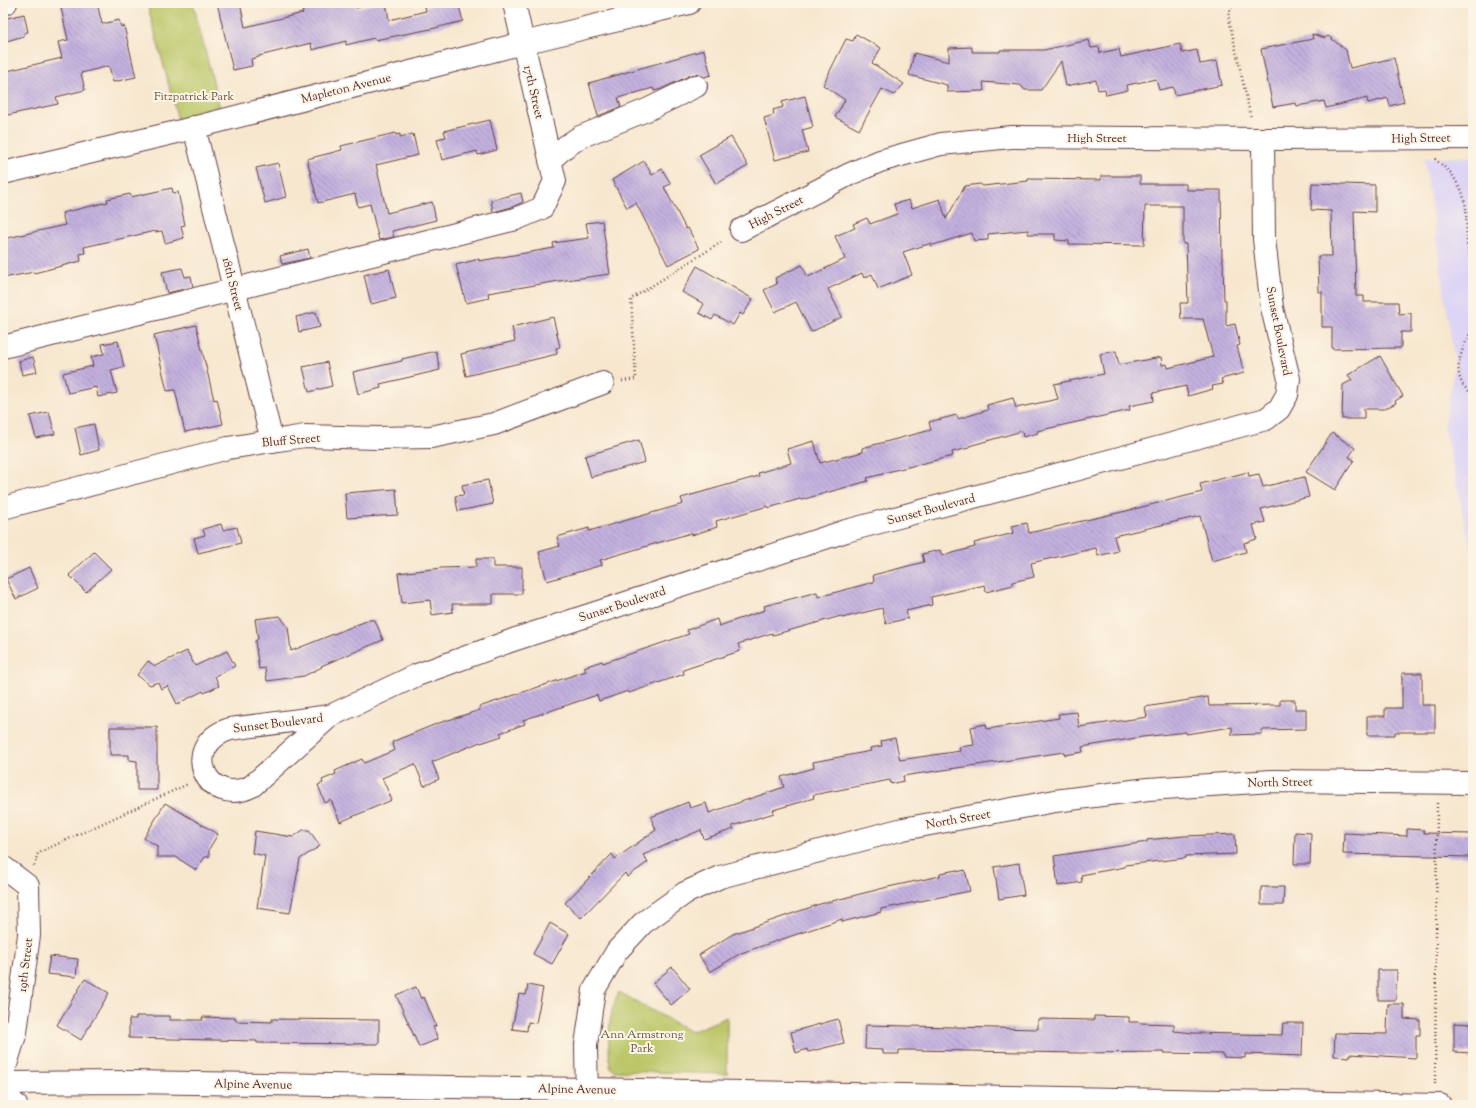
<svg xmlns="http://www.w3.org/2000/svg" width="1476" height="1108" viewBox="0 0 1476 1108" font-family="'Sorts Mill Goudy',serif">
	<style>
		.built { fill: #ded5f5 }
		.green { fill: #bbc769; stroke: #82734a }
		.building { fill: url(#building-back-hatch) }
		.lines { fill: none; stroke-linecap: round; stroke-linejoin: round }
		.minor-casing { stroke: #643d44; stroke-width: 24 }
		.path { stroke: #643d44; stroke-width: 2.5; stroke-dasharray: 1 3; stroke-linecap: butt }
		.minor { stroke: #fff; stroke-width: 22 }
		.labels { text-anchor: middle; stroke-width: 4; stroke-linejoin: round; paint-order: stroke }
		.street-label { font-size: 12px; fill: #4a1f2b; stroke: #fcf5e5 }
		.park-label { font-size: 12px; fill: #6c513e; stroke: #fcf5e5 }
	</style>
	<defs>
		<pattern id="building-back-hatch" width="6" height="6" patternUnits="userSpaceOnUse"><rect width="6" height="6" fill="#c3b1df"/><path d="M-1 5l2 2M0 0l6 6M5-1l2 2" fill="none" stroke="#a08fb5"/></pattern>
	</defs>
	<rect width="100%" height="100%" fill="#fcf5e5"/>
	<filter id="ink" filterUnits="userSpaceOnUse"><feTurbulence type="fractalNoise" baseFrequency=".025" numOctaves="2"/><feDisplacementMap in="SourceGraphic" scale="8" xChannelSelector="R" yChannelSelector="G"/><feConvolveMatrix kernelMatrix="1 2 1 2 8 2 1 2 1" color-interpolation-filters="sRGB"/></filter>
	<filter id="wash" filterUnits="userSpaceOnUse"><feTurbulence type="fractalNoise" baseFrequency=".012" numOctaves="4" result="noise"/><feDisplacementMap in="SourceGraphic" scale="16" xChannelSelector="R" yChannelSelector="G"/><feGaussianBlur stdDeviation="0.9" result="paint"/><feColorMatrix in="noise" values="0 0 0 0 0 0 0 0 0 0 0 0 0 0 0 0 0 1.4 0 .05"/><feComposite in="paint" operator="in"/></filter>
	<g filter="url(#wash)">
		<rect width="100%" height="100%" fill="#f7e7cf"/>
		<polygon class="built" points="1473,157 1473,561 1444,426 1455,364 1424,158"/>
		<g class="green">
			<polygon points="147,3 193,3 223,120 181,131"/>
			<path d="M 619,992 L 691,1032 L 727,1017 L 727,1074 L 616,1071 L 610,1067 C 608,1040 607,1017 619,992 Z"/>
		</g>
		<g id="blocks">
			<g class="building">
				<polygon points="60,3 97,3 102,24 119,20 121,27 124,26 136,77 113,82 109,66 81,73 85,90 56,97 58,104 3,116 3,72 62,58 58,42 68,40"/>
				<polygon points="217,3 240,3 245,27 303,13 301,3 355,3 356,8 378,3 386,3 389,20 426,11 425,7 441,3 458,3 463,21 431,29 375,40 374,38 346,45 346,41 312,50 311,43 259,56 259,57 251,59 252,66 233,70"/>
				<polygon points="24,14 28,32 24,33 24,36 3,42 3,19"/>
				<polygon points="856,34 881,48 872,63 904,84 894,95 882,89 859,130 835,117 845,100 823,85 846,39 853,41"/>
				<polygon points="1312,34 1325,38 1328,36 1346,50 1350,68 1394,58 1404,102 1390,106 1388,98 1368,103 1367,98 1326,108 1324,101 1297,106 1296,103 1273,107 1261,49 1313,39"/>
				<polygon points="1089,40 1091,48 1099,47 1100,53 1119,49 1121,57 1180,44 1182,53 1197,50 1200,64 1217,61 1222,85 1175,95 1173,87 1159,90 1156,79 1127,85 1128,90 1106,95 1105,89 1098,90 1096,80 1066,86 1061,61 1041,90 1025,90 1020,85 983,82 984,91 947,92 947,85 909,75 914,53 949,62 949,48 972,47 972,52 1000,52 1000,50 1044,50"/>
				<polygon points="704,50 711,75 704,77 697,74 691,75 661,89 654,91 653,88 618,98 621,107 598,116 589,83"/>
				<polygon points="805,96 813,127 802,130 808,152 775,160 764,118 774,115 773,110 783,107 782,102"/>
				<polygon points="490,120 497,150 478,155 477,151 442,160 437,139 446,137 444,131"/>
				<polygon points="395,133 396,135 400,134 400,137 413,134 418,155 376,165 387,213 432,202 436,220 392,231 394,237 379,240 370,204 358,207 355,194 318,203 307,159 342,150 341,146"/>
				<polygon points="731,137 748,166 716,184 699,155"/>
				<polygon points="644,161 652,175 662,169 671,184 664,187 686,229 688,228 699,249 668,265 636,203 627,208 612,180"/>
				<polygon points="278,163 286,197 265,203 256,168"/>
				<polygon points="1101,176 1140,176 1140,184 1186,184 1186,190 1221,190 1222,260 1223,260 1224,300 1226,300 1226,326 1235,324 1240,345 1237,346 1244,373 1221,379 1223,384 1212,386 1213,389 1188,396 1186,386 1153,393 1154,401 1129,406 1130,410 1037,431 1038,433 1023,437 1022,431 969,446 969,448 952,452 953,456 883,473 883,474 867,478 868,481 801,500 800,499 768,508 768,506 716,521 717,527 692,535 691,533 600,560 602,565 547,581 539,552 560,546 557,537 589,528 589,531 683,504 681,498 759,476 758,473 791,463 787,449 814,441 820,463 863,452 862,448 931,430 929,422 957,415 958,419 988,410 987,405 1013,398 1016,408 1058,399 1054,384 1104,374 1100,354 1116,351 1119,365 1161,357 1162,365 1167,364 1168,368 1213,357 1203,319 1181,319 1180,303 1188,303 1186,244 1183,244 1183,206 1145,206 1144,245 1069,244 1069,241 1055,240 1055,234 1028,234 1028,230 988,234 988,240 974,241 972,233 930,246 932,243 903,252 912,275 878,289 872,274 864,278 862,273 828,289 842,317 811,332 796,302 775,312 764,290 777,284 775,278 802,265 808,277 845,259 835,236 855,228 853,224 867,218 870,224 897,214 894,204 909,200 912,208 940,199 946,219 965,186 980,184 983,186 1028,181 1028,179 1101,180"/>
				<polygon points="1312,183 1375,185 1375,212 1354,211 1356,296 1364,296 1364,302 1398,302 1399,314 1411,313 1411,332 1401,332 1401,348 1332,349 1332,327 1322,327 1322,292 1319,292 1318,256 1332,256 1331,211 1311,210"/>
				<polygon points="172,188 173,193 178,192 185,225 181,226 184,238 165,243 162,231 155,232 155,231 84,247 85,253 80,254 81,261 34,273 34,272 3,278 3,239 65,225 62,213 108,202 107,199 130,194 131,197"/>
				<polygon points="521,193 523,202 512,207 493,212 491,200"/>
				<polygon points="602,221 610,274 559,281 488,293 489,298 466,303 456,265 479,259 479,261 554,248 553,243 589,238 586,223"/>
				<polygon points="308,249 310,258 282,264 280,256"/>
				<polygon points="697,266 753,299 743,315 740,313 733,325 715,315 712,320 699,313 704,304 682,292"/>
				<polygon points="182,268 185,277 191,276 193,287 167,293 162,272"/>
				<polygon points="389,269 396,298 371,304 364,275"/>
				<polygon points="316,312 320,327 299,332 296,317"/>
				<polygon points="553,317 560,347 556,348 557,354 466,376 461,354 515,341 512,327"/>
				<polygon points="196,325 214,400 217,399 223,424 185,432 175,390 167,391 154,335"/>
				<polygon points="118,341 124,367 111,370 117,393 98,397 96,387 68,393 63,373 93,366 91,357 104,354 102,344"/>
				<polygon points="436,351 440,370 380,384 381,388 358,394 353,372 402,361 402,359"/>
				<polygon points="1380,356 1403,396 1395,401 1396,403 1384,409 1364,409 1364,419 1342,419 1343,385 1352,380 1348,375"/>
				<polygon points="33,357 37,372 22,375 19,361"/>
				<polygon points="327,362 332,386 309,392 303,367"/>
				<polygon points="49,412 55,434 36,438 30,416"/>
				<polygon points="94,424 99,450 81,455 75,428"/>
				<polygon points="1332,433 1355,448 1349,457 1354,460 1335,490 1306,472"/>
				<polygon points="639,440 645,462 591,477 585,456"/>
				<polygon points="1248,472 1249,476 1259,474 1263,487 1304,477 1309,497 1261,509 1265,522 1253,525 1257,539 1244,543 1246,552 1212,561 1200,516 1114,536 1118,551 1098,556 1096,548 1031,563 1034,577 1012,582 1013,585 986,592 985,585 931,597 932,605 906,611 908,618 886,624 882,608 842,618 841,616 773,635 772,633 738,644 740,651 683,670 684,674 629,693 628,691 599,701 597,695 523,720 525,724 500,733 502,736 481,743 480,742 432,762 439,779 424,786 415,764 382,778 392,800 340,822 331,800 325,803 318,785 323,783 322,780 336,774 335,771 362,759 364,763 395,750 392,742 436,724 480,710 479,707 586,671 584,667 602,661 603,663 689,634 687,630 717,619 719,626 765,610 764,606 817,592 818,597 874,582 873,575 924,562 922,554 940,550 942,556 975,547 974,543 1014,533 1012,526 1027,523 1029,533 1126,511 1202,492 1200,484"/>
				<polygon points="488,480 493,504 458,511 455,496 464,495 462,485"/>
				<polygon points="396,489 398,515 347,518 345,493"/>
				<polygon points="221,524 223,530 237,527 241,543 198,553 194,538 205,535 203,529"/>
				<polygon points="94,552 111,569 86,592 69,575"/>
				<polygon points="476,559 493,559 493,567 522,567 522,594 493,594 493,604 452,604 453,612 432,615 430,600 402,603 398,573 442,568 476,567"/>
				<polygon points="29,568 38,588 16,599 6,579"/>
				<polygon points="280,616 288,627 291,651 369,620 375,620 383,640 321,666 322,667 304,676 267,681 265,668 259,669 255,641 258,639 255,619"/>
				<polygon points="187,651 195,666 227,651 235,666 215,676 219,686 204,693 203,691 177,704 168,686 161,689 158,682 150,685 137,675 148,661 155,666"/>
				<polygon points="1402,673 1422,673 1422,705 1435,705 1435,732 1395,732 1395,735 1367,735 1367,716 1385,716 1385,708 1402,708"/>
				<polygon points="1208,697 1209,706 1280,705 1280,700 1295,700 1295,709 1306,709 1306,729 1262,730 1262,734 1232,735 1232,727 1186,734 1186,732 1142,737 1082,747 1083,752 1065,755 1064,752 903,776 904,781 891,784 890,780 813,795 814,798 773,810 774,813 732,826 734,829 704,839 701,830 643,855 648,862 627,877 625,873 581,918 565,903 612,854 615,859 656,830 651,817 688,802 690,808 706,803 709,813 784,787 781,777 814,768 813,762 871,751 870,748 882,746 881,741 895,738 900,760 960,751 959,747 974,745 971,727 986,724 987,729 1059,718 1058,714 1077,712 1079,727 1147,717 1145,707"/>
				<polygon points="110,727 157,727 157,790 137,790 137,761 129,760 129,755 110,755"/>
				<polygon points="165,803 218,834 209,849 209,857 205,857 196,870 176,857 157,857 157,846 144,838"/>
				<polygon points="1407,829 1424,830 1424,833 1471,834 1471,857 1343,854 1344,833 1407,836"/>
				<polygon points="303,830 309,830 320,846 300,859 290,913 257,908 265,856 252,853 255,831 293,837"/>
				<polygon points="1295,832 1311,833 1310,864 1294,864"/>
				<polygon points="1235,834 1236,854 1186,856 1186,858 1125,865 1125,867 1081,875 1082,882 1058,886 1054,856 1147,842 1147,840 1184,836"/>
				<polygon points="1019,863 1024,895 999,899 994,867"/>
				<polygon points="957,870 957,872 965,870 970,891 881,909 881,912 842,922 842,919 741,953 710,972 699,955 733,934 820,904 888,887 940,876 940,873"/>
				<polygon points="1261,887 1284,887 1283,905 1261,905"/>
				<polygon points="550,923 569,934 552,964 533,954"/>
				<polygon points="50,956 78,959 76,977 47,974"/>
				<polygon points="672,967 690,989 671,1005 653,983"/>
				<polygon points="1378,970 1397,970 1396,1000 1378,1000"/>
				<polygon points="85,979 109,993 81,1040 57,1025"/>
				<polygon points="528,985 543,988 536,1023 528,1022 527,1031 512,1029 519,994 526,995"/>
				<polygon points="416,987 421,999 424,997 436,1026 433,1027 438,1039 419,1047 396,995"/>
				<polygon points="1388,1004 1404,1004 1404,1019 1420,1020 1420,1035 1416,1035 1416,1058 1349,1054 1349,1057 1334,1056 1335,1033 1387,1034"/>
				<polygon points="136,1016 170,1016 170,1020 203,1020 202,1017 236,1018 236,1021 272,1022 272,1019 379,1020 379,1044 257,1043 257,1041 129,1038 129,1019 136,1019"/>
				<polygon points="1094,1016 1129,1017 1129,1022 1140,1022 1140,1023 1174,1024 1174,1031 1194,1033 1282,1035 1283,1023 1303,1023 1302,1056 1245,1054 1245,1058 1223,1057 1223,1054 1164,1053 1164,1052 1080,1053 911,1050 899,1050 899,1054 883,1054 883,1050 865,1049 866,1025 1038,1029 1038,1019 1094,1020"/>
				<polygon points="838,1019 844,1043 808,1052 807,1049 796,1053 791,1032"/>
				<polygon points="1454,1023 1473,1024 1473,1053 1454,1052"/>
			</g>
		</g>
	</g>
	<g filter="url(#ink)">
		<use href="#blocks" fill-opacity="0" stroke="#643d44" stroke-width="1"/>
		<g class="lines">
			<g class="minor-casing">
				<g id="minor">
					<polyline points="3,4 6,3"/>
					<polyline points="194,127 272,441"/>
					<polyline points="550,160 565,147 580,137 649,109 696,86"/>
					<polyline points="3,173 181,131 523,43 689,3"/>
					<polyline points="741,230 850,174 880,161 941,144 1011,137 1263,139 1473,138"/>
					<polyline points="3,347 516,219 542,208 555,181 514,3"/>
					<polyline points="3,508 228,448 272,441 305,436 377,438 431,437 494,424 603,383"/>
					<polyline points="330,716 417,675 513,640 846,531 1266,419 1279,409 1287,395 1289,379 1272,308 1264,239 1263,139"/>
					<path d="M 330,716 L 252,786 C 206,809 179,745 230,729 Z"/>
					<polyline points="3,867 28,886 29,935 16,1032 3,1074"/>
					<polyline points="3,1083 128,1082 587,1089 1440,1105"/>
					<polyline points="3,1093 16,1105"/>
					<polyline points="587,1105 586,1045 594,990 617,951 643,923 685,893 720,877 903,829 1055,801 1148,789 1272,781 1473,783"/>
				</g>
			</g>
			<g class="path">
				<polyline points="1234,3 1228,15 1251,118"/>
				<polyline points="1435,159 1451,173 1462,191 1466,207 1467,244 1473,270"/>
				<path d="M 1473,328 C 1462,348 1447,378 1473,394"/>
				<polyline points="622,381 636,379 631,299 723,241"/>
				<polyline points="34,866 38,853 188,784"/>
				<polyline points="1435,1084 1437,803"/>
			</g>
			<use href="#minor" class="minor"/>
		</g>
	</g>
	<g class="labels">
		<g class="street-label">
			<text transform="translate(346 88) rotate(-14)" y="4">Mapleton Avenue</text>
			<text transform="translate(534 92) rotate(77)" y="4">17th Street</text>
			<text x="1097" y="142">High Street</text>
			<text transform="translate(1421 138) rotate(-1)" y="4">High Street</text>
			<text transform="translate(776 212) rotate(-27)" y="4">High Street</text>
			<text transform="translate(233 284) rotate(76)" y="4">18th Street</text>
			<text transform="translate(1279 331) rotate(79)" y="4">Sunset Boulevard</text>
			<text transform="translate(291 440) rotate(-5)" y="4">Bluff Street</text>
			<text transform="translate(931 509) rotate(-15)" y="4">Sunset Boulevard</text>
			<text transform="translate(622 604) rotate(-18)" y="4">Sunset Boulevard</text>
			<text transform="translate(278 723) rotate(-7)" y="4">Sunset Boulevard</text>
			<text transform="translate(1280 782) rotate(-1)" y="4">North Street</text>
			<text transform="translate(958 819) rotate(-10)" y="4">North Street</text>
			<text transform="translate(25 965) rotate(-83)" y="4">19th Street</text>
			<text transform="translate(253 1084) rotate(1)" y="4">Alpine Avenue</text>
			<text transform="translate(577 1089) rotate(1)" y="4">Alpine Avenue</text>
		</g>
		<g class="park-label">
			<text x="194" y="100">Fitzpatrick Park</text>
			<text x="642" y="1038">Ann Armstrong<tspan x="642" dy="14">Park</tspan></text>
		</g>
	</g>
	<rect width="1476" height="1108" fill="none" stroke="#fcf5e5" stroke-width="16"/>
</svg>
